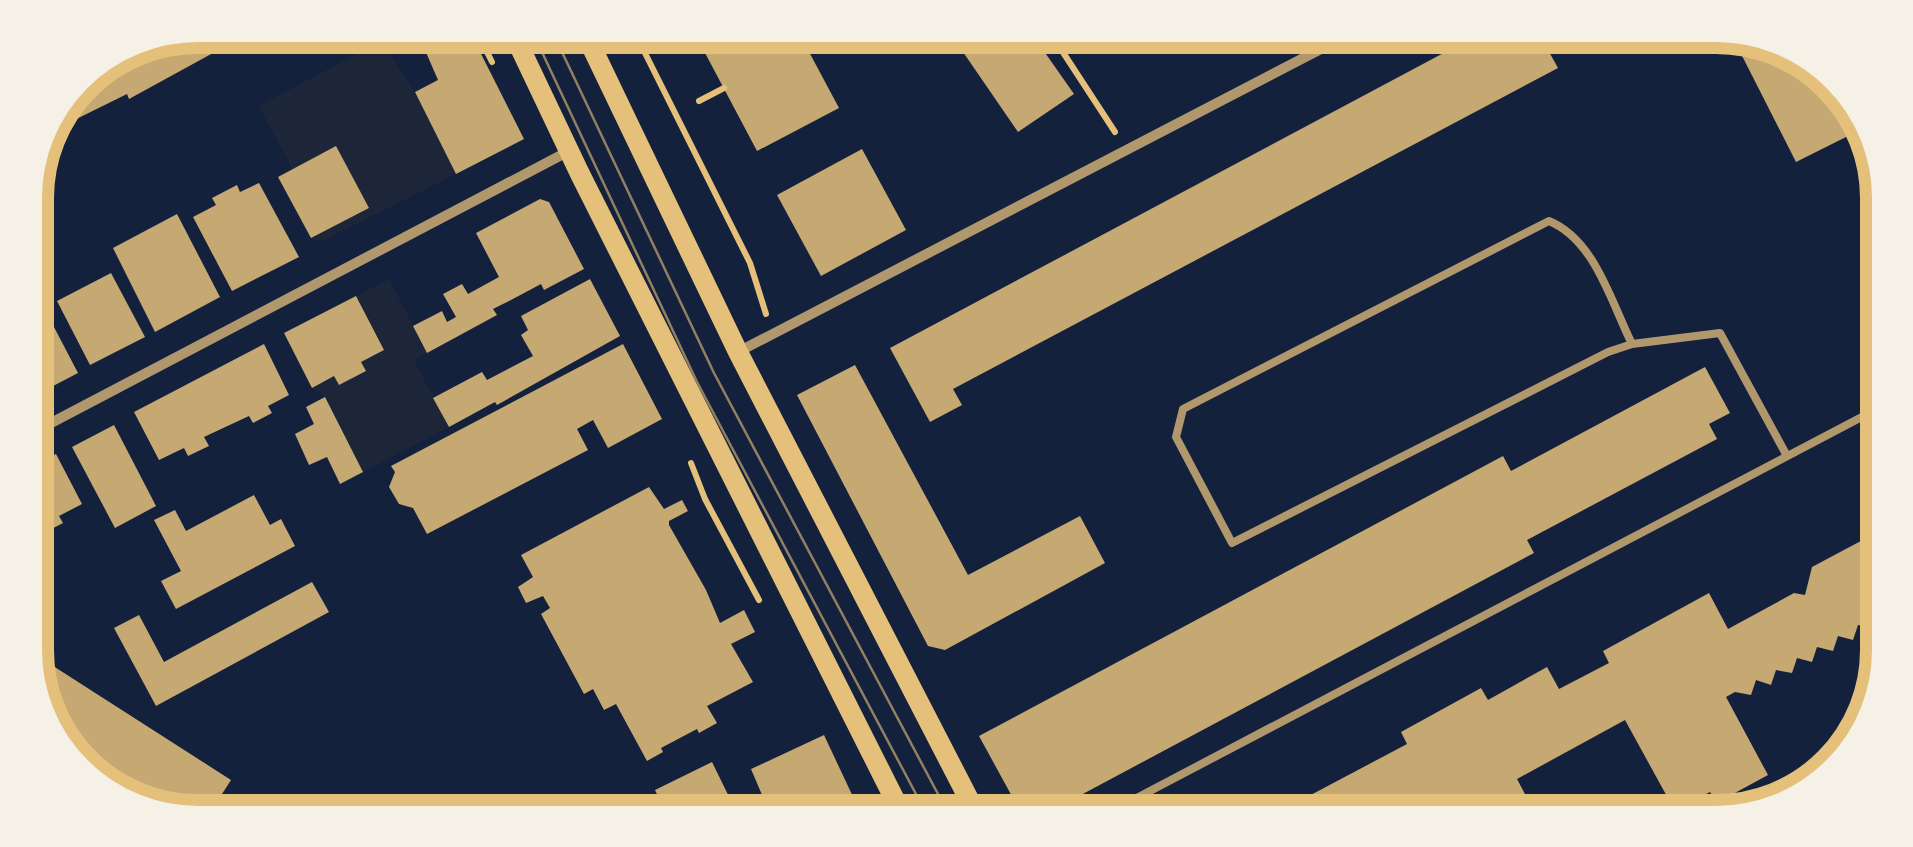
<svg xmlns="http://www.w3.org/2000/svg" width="1913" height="847" viewBox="0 0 1913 847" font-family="Poppins,sans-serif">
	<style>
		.green { fill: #1d2539 }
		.building { fill: #c6a872 }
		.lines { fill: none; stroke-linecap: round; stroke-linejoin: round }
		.path { stroke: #e5c07b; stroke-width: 6 }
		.service { stroke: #b1986c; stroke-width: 8 }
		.minor { stroke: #b1986c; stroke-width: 10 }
		.secondary { stroke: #e5c07b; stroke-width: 20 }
		.tram { stroke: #918062; stroke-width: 2.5 }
		.rim { fill: none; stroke: #e5c07b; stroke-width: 12 }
	</style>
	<rect width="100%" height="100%" fill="#14213d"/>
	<g class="green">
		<polygon points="381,41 415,92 456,174 321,242 311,238 368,208 293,170 259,106"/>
		<polygon points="389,279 427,353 414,360 449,427 363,472 325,397 312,388 334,376 339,385 365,372 361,362 384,350 356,296"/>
	</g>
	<g class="building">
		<polygon points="198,30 255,30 129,99 127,94 44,135 48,123 87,72"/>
		<polygon points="422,32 470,32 524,139 456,174 415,92 438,80 418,34"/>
		<polygon points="695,34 800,35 839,108 757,151"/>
		<polygon points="952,36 1034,37 1074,94 1018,132"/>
		<polygon points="1468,40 1543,41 1558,68 953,389 962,405 930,422 890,348"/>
		<polygon points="1735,42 1779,43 1827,80 1854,133 1796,162"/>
		<polygon points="336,146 369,208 311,238 278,177"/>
		<polygon points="862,149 906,230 821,276 777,195"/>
		<polygon points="259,183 299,257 232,291 193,217 216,205 212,198 237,185 240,192"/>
		<polygon points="540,199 549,202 584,269 544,290 541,284 511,300 493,309 497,315 427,353 413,326 442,311 447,322 456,317 443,294 462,284 468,294 499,277 476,233"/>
		<polygon points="177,214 220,297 155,332 113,248"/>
		<polygon points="111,273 145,337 90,365 57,301"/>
		<polygon points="590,279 620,336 497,405 495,402 449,427 433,398 482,372 487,380 533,356 521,335 528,330 521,316"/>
		<polygon points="356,296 384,350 361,362 366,371 339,385 334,376 312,388 284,333"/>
		<polygon points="43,306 78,373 32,397 31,312"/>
		<polygon points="264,344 289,395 268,406 272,413 253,423 249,416 204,437 209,446 188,456 184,448 159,460 134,412"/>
		<polygon points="623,344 662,419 608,448 593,420 577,429 588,450 427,534 413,508 399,504 389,487 395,472 391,466"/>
		<polygon points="855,365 968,575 1080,516 1105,563 945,650 928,646 797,395"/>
		<polygon points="1705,367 1730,413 1709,424 1717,439 1527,540 1534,553 1051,811 1020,811 979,736 1503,456 1511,471"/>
		<polygon points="325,397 363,472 340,484 327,457 309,465 295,434 314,424 306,407"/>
		<polygon points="114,425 156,506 115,528 72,447"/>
		<polygon points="56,454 82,504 59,516 63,523 44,533 40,526 32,531 32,466"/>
		<polygon points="649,487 664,509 682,500 688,511 669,521 669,525 706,590 720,623 744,610 755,632 731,644 753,682 707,706 717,723 699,733 697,729 661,748 663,752 647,761 616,704 604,710 593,689 584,694 541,614 550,608 543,596 526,603 518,587 533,577 521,555"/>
		<polygon points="254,495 270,525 281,519 295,546 176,609 161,581 181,571 154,520 175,510 186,531"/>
		<polygon points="1874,534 1872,628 1858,625 1853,640 1838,636 1833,651 1817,647 1812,662 1797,658 1792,673 1776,670 1771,685 1756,680 1751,695 1735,692 1726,697 1768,775 1733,794 1731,810 1718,806 1710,792 1675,811 1625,720 1517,779 1536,815 1424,814 1418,804 1399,814 1312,813 1302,810 1305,798 1407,744 1401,732 1481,688 1488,700 1547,667 1559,689 1609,663 1603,651 1709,593 1728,629 1794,593 1805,595 1812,567"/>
		<polygon points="312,582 329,612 156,706 114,628 139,615 164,662"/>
		<polygon points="36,655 231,780 215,805 162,805 59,739 33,681 33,660"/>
		<polygon points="824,735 855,801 836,810 768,809 751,769"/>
		<polygon points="712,762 735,809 664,809 655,790"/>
	</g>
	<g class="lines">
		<g class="path">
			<polyline points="477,32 492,62"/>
			<polyline points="635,33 750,263 766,314"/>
			<polyline points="1053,37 1115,132"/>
			<polyline points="699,101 724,88"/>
			<polyline points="691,463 705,499 759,600"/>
		</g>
		<g class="service">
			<path d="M 1632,344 C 1611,302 1595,240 1549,221 L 1183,409 L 1176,437 L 1232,543 L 1608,352 L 1632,344 L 1720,333 L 1787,456"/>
			<polyline points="1110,812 1877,409"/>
		</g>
		<g class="minor">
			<polyline points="738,352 1340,39"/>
			<polyline points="32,433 569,151"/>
		</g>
		<g class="secondary">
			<polyline points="513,33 580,174 900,810"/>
			<polyline points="585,33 738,352 975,811"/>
		</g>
		<g class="tram">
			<polyline points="533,33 697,382 925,811"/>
			<polyline points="553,33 714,373 947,811"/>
		</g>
	</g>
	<path d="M0 0H1913V847H0ZM198 48H1716A150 150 0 0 1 1866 198V650A150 150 0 0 1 1716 800H198A150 150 0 0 1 48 650V198A150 150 0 0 1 198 48Z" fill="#f6f1e7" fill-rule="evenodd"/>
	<path class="rim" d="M198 48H1716A150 150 0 0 1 1866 198V650A150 150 0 0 1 1716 800H198A150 150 0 0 1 48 650V198A150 150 0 0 1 198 48Z"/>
</svg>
